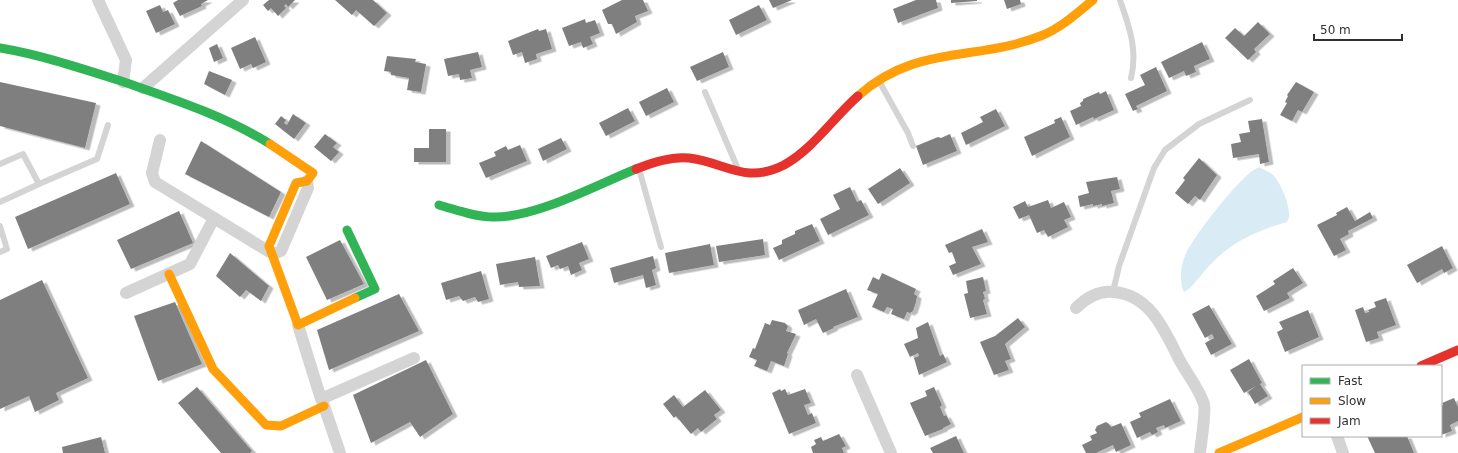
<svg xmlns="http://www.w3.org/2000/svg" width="1458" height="453" viewBox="0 0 1458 453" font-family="'DejaVu Sans',sans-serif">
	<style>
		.water { fill: #d9ebf4 }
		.building { fill: #7f7f7f; filter: url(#shadow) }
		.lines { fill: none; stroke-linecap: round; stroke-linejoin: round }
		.lane { stroke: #d4d4d4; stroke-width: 6 }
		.street { stroke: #d4d4d4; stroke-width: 12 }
		.fast { stroke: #30b455; stroke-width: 9 }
		.slow { stroke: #ff9f0a; stroke-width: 9 }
		.jam { stroke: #e5322d; stroke-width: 9 }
	</style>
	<defs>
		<filter id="shadow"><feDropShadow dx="4.5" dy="2.5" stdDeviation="0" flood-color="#0004"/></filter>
	</defs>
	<rect width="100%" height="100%" fill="#fff"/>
	<path class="water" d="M 1259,167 C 1263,170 1269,171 1273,175 C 1281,183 1294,212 1287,222 C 1262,229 1235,240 1216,259 C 1206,268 1199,279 1189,289 L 1184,292 C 1179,282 1181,265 1185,256 C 1191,239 1243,172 1259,167 Z"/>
	<g class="building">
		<polygon points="178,0 208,0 201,4 202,6 180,16 173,3"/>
		<polygon points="269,0 295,0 288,7 286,4 284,6 286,8 278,16 271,8 268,11 263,5"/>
		<polygon points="335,0 373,0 387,13 374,26 356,10 352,15"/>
		<polygon points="622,0 643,0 648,11 635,16 637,22 616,34 612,24 608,24 602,10"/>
		<polygon points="769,0 792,0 773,8"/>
		<polygon points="916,0 936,0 938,8 898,23 893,9"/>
		<polygon points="951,0 977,0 977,1 951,3"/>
		<polygon points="1004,0 1020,0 1021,4 1007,9"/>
		<polygon points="160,5 163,12 168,10 175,24 156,33 146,11"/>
		<polygon points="759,5 767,20 736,35 729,20"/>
		<polygon points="585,19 586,23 595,20 600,33 590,37 593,44 583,48 581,42 569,46 562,28"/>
		<polygon points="1258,22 1270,34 1254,49 1256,52 1248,60 1225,38 1235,28 1244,36"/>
		<polygon points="538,29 539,31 546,29 552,49 536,54 537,59 525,63 522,52 513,55 508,41"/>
		<polygon points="255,37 266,62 253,68 251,64 240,69 231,48"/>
		<polygon points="1202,42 1210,59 1194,66 1196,72 1186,76 1184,71 1169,78 1161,62"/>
		<polygon points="217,44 223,58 214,62 209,48"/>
		<polygon points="478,52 482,67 470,70 472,78 460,80 459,74 448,76 444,59"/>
		<polygon points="723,52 729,67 697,81 690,67"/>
		<polygon points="387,56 416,59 415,62 426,64 421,92 407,90 409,78 391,75 391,72 384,71"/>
		<polygon points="1156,67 1167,91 1136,106 1138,109 1133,111 1125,94 1145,85 1140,75"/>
		<polygon points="209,71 232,80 225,95 204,84"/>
		<polygon points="0,82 96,103 85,148 0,126"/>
		<polygon points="1296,82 1314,92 1302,112 1298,110 1292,121 1280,115 1287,103 1285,102 1288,96 1287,95"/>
		<polygon points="667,88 674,102 646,116 639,102"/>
		<polygon points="1106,91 1114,110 1094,119 1093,117 1076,125 1070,111 1081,106 1080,103 1083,101 1083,99 1099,92 1100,94"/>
		<polygon points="628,108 635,121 606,136 599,123"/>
		<polygon points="996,109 1005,126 966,145 961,133 983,122 980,117"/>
		<polygon points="293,114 306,123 294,139 275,124 281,116 286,120 284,123 287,125"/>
		<polygon points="1061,117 1070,137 1032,156 1024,137 1055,123 1054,120"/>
		<polygon points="1262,119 1269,162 1260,164 1259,154 1233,158 1231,144 1241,142 1239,134 1250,132 1248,121"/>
		<polygon points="429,129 446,129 446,162 414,162 414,148 429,148"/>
		<polygon points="325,134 337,143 333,147 339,152 331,161 314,147"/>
		<polygon points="950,134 957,151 923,165 916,146 938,137 941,138"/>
		<polygon points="561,138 567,149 543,161 538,149"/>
		<polygon points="201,141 281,192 269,217 185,174"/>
		<polygon points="520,145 527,161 486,178 479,163 496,156 494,152 506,146 508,150"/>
		<polygon points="1199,158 1217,175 1200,200 1195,196 1188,204 1175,193 1185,180 1183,178"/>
		<polygon points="900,168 910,183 878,204 868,189"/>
		<polygon points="116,173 130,204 28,249 15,217"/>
		<polygon points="1117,177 1120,189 1111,191 1114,203 1102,206 1102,204 1093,206 1093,204 1080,207 1078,196 1089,193 1086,182"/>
		<polygon points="850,187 857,202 861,200 869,215 828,235 820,219 840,209 833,195"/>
		<polygon points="1048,200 1051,208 1064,202 1071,217 1064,220 1068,227 1048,237 1044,230 1037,233 1029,215 1019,219 1013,207 1025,201 1028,207"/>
		<polygon points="1347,207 1355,221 1370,212 1373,218 1348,231 1349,234 1340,239 1346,250 1334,256 1317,225 1337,215 1336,213"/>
		<polygon points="179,211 193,243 131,269 117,240"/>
		<polygon points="812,224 820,241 779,260 773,248 782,244 782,240 795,234 795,231"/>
		<polygon points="982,229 988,242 972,247 981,264 953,275 949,266 956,263 952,252 949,253 945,245"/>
		<polygon points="763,239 765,255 719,262 716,246"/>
		<polygon points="340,240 364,284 327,300 306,257"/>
		<polygon points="582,242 589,259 579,263 582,270 571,275 568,266 560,269 558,265 551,268 546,256"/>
		<polygon points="710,244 714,265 669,273 665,253"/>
		<polygon points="1442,246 1453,268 1444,273 1442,269 1417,283 1407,265"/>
		<polygon points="230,253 269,286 261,301 246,290 240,297 216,276"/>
		<polygon points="653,256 656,268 652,270 656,285 646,288 643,275 614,283 610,268"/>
		<polygon points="535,257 540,286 519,287 518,282 500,285 496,264"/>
		<polygon points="1293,268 1303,283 1287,293 1290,298 1264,311 1256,296 1275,284 1273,281"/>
		<polygon points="481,271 489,299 478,302 475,297 463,301 459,296 446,300 441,283"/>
		<polygon points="882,273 916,289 914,294 917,296 916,302 913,311 910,313 907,312 904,319 891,314 893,309 887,307 884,312 872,307 878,294 867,290 873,277 879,280"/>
		<polygon points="983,277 986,291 983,292 985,299 983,300 987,314 970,318 964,294 968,293 966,281"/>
		<polygon points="42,280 88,378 56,393 59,400 35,412 29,396 0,409 0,300"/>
		<polygon points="846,289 858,317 833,327 834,328 823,333 816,319 804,325 798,310"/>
		<polygon points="399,294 419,331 329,370 317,330"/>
		<polygon points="1386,298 1396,325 1377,332 1379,338 1366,342 1355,310 1363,307 1365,313 1369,312 1368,310 1376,307 1374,302"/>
		<polygon points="175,302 202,364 158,381 134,316"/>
		<polygon points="1209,305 1232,344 1211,355 1205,343 1214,338 1212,334 1205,338 1192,314"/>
		<polygon points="1308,310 1319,337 1285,352 1277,332 1283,329 1279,322"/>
		<polygon points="1018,318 1025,327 1005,344 1011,359 1005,361 1009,370 994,375 980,342 995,336"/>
		<polygon points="772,320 785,323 788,326 786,331 796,334 787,353 788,354 784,366 771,361 767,371 754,366 757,360 749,357 753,348 755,349 765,323 770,325"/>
		<polygon points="928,322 940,356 943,354 947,362 919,375 914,358 919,356 918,353 910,357 904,344 918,338 916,328"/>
		<polygon points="1249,359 1262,383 1260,384 1268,396 1255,404 1248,392 1256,386 1244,393 1230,370"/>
		<polygon points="426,360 453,414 420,437 410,422 371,443 353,395"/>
		<polygon points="197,387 252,451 250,453 221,453 178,403"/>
		<polygon points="934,387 942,405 940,407 944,416 946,415 951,424 943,428 943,429 925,436 910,403 927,396 925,391"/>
		<polygon points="780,389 781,391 785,389 788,395 805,389 811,403 804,405 808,415 812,413 816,423 789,434 772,393"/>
		<polygon points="705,390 721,410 714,415 717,419 701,432 698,428 691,434 676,416 674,418 663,404 674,395 683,407"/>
		<polygon points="1454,398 1458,407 1458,421 1450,425 1452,431 1441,435 1441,406 1443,405 1442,403"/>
		<polygon points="1170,399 1181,421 1165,428 1164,425 1156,428 1158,432 1152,435 1150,432 1137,438 1130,422 1141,417 1139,413"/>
		<polygon points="1106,422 1109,424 1111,427 1121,423 1131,445 1116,452 1113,445 1096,453 1086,453 1082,445 1092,440 1090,436 1097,433 1095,430 1097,426"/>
		<polygon points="839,434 846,446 842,448 844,453 813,453 811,447 816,444 814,440 821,437 823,441"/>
		<polygon points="956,436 964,453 933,453 930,448"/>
		<polygon points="1367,436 1407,436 1414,453 1375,453"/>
		<polygon points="101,437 105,453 63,453 62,447"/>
	</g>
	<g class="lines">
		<g class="lane">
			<path d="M 1120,0 C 1129,26 1138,50 1131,78"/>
			<polyline points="879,81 908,133 913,146"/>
			<polyline points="705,92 738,169"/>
			<polyline points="0,164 23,154 39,184 97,159 108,125"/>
			<polyline points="639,169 661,247"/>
			<polyline points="0,202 39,184"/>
			<polyline points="0,226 7,249 0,252"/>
			<polyline points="1113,292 1119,266 1154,168 1165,150 1199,124 1250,100"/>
		</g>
		<g class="street">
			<polyline points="98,0 126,60 123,82"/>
			<polyline points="143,88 243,0"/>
			<polyline points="160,140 152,173 155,182 273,254 281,251 308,188 307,181"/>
			<polyline points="126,293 190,264 214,218"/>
			<path d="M 1076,308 C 1087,297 1099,290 1114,292 C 1151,295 1165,332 1180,361 C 1188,375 1199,389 1204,404 C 1206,412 1201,443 1200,453"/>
			<polyline points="298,325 321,399 414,358"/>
			<polyline points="857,375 891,453"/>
			<polyline points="322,400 340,453"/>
			<polyline points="1337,436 1343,453"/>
		</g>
		<g class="fast">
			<path d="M 0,48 C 42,55 83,69 124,82 C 173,99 225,116 270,144"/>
			<path d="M 439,205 C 457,210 475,217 493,217 C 536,218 596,185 636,169"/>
			<polyline points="347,230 375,289 355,298"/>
		</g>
		<g class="slow">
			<path d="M 858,96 C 917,43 978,62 1043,35 C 1062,27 1077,13 1093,0"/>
			<polyline points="270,144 313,173 307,181 296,183 269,246 298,325 355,298"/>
			<polyline points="169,274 213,369 266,425 281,426 324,406"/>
			<polyline points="1219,453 1303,417"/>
		</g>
		<g class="jam">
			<path d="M 636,169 C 653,162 671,156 689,158 C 725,162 745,185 784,165 C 813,149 833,118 858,96"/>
			<polyline points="1421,366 1458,350"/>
		</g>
	</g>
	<rect x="1302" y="365" width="140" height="72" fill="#ffffff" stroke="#acacac"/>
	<rect x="1310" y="378" width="20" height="6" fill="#30b455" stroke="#acacac"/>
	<text x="1338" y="385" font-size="12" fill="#303030">Fast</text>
	<rect x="1310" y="398" width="20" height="6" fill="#ff9f0a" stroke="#acacac"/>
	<text x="1338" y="405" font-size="12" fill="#303030">Slow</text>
	<rect x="1310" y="418" width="20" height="6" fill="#e5322d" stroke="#acacac"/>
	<text x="1338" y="425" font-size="12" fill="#303030">Jam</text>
	<path d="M1314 34v6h88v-6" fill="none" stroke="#303030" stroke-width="2"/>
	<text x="1320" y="34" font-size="12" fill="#303030" stroke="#ffffff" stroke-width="3" paint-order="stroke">50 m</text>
</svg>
